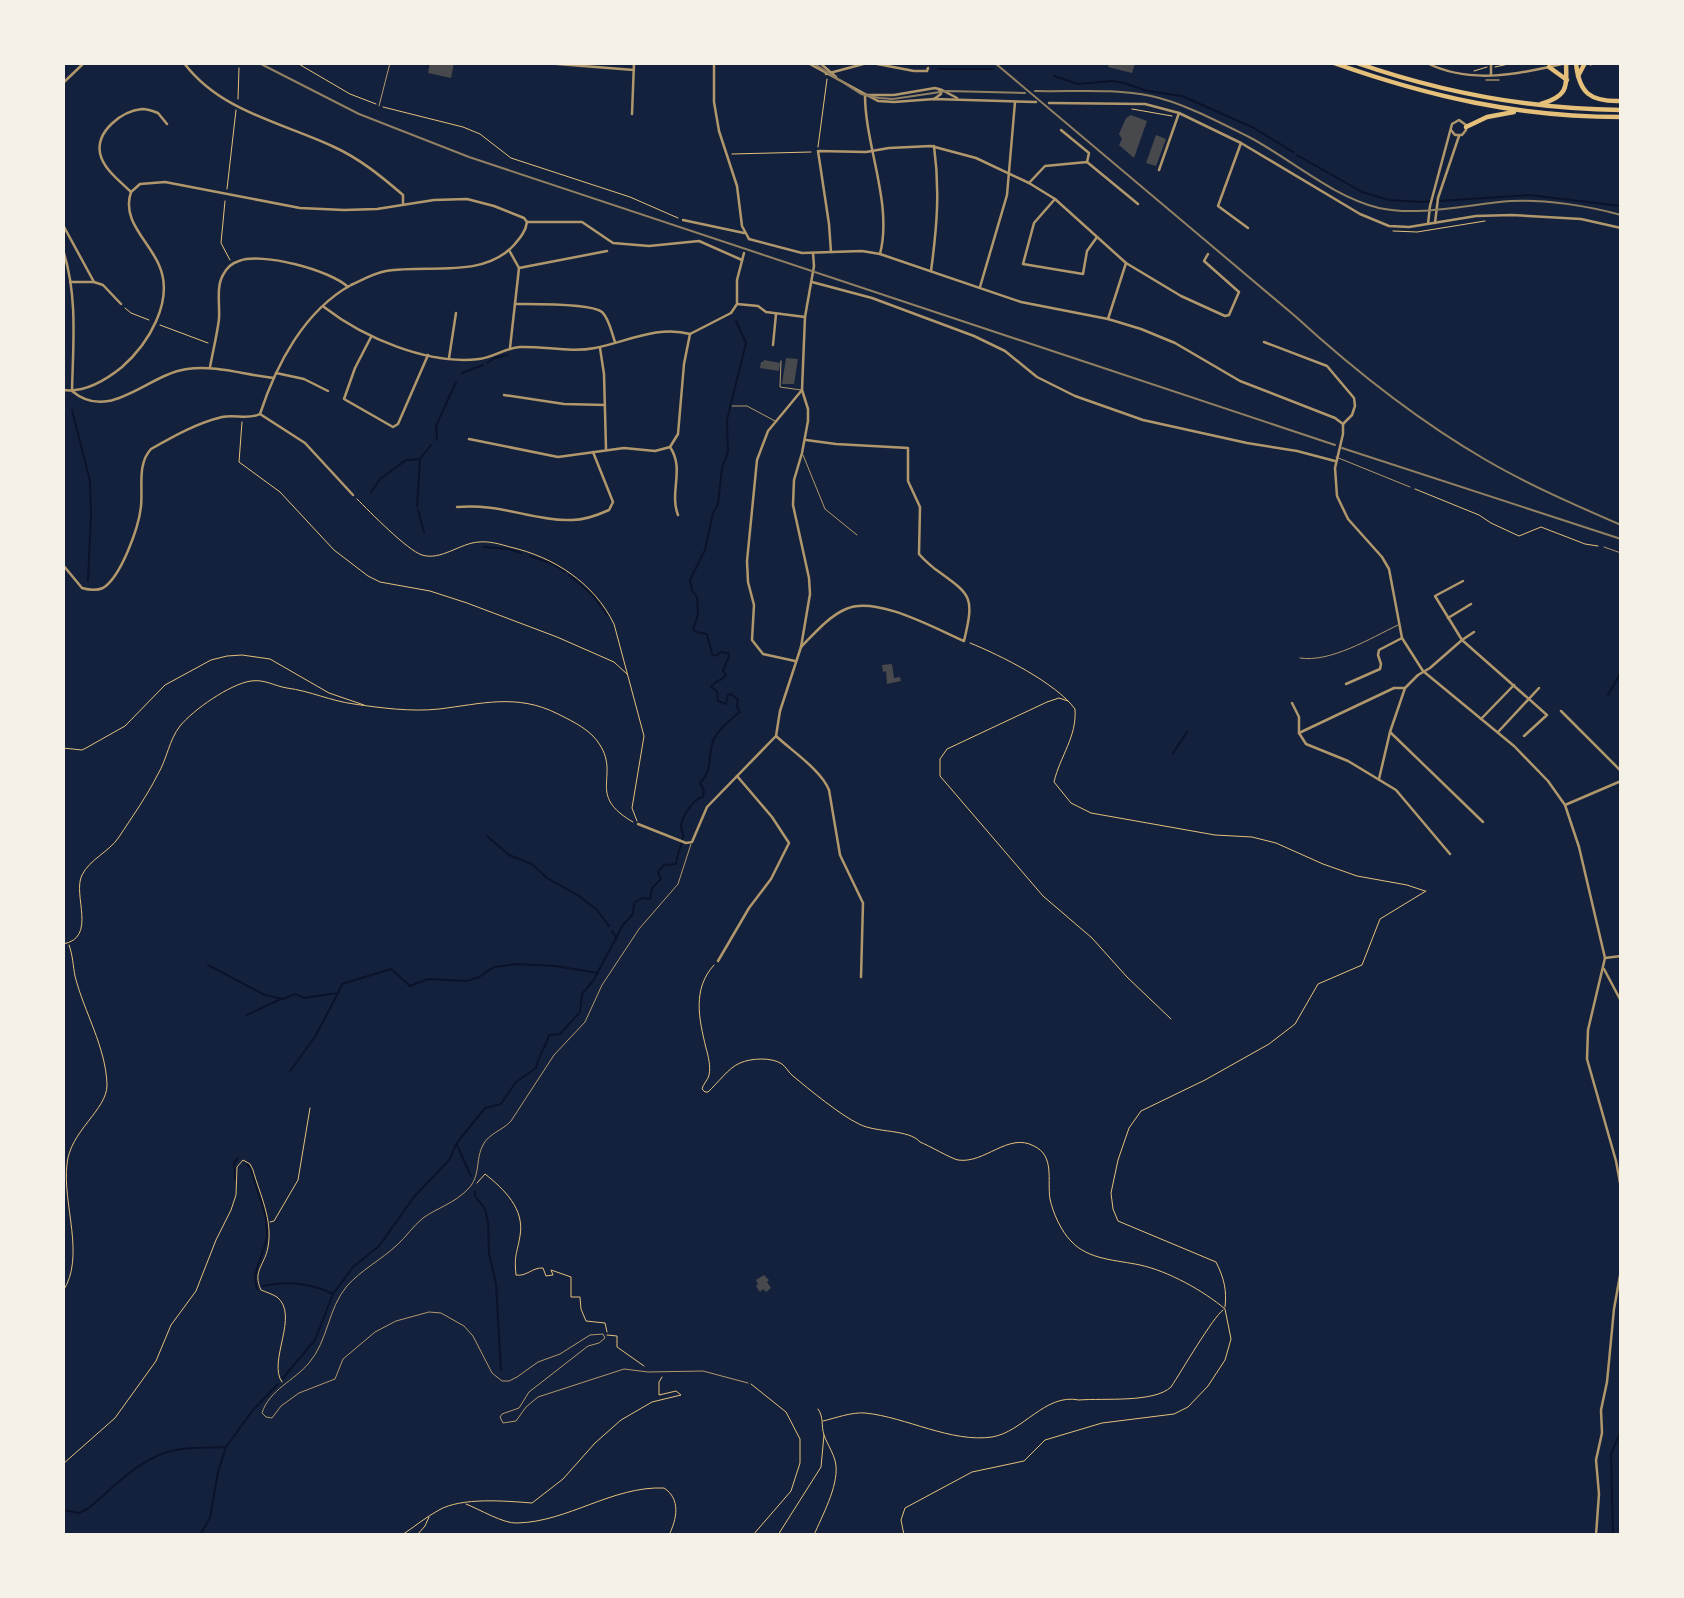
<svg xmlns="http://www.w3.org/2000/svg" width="1684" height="1598" viewBox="0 0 1684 1598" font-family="Rubik,sans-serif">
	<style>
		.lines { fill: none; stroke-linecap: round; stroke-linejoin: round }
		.stream { stroke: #0b132b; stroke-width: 2 }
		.building { fill: #48494c }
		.path { stroke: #e5c07b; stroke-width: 1 }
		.service { stroke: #b1986c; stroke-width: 1 }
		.minor { stroke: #b1986c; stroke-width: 2.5 }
		.tertiary { stroke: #b1986c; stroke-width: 2.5 }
		.trunk { stroke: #e5c07b; stroke-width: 4.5 }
		.tram { stroke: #918062; stroke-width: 2 }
		.rail { stroke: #918062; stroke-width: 2 }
	</style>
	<rect width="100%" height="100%" fill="#14213d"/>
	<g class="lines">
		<g class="stream">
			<polyline points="924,63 926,64"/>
			<polyline points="938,69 993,69"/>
			<polyline points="1054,76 1078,84 1113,81 1124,83 1147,91 1182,96 1254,128 1293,152"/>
			<polyline points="1297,155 1362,192 1389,200 1423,202 1529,195 1621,206"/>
			<polyline points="487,363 495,358 508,355"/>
			<polyline points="462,373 483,365"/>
			<polyline points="72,410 90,481 91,513 88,581"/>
			<polyline points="437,440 436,426 456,382"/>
			<polyline points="408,460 419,459"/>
			<polyline points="371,492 380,479 406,460"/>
			<polyline points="417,507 420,459 431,445"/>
			<polyline points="418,510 424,532"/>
			<polyline points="484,547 509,549 521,553"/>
			<polyline points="530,556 553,564 565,572"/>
			<polyline points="569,575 593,595 607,615"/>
			<polyline points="1608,695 1621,672"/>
			<polyline points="1173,753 1187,732"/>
			<polyline points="487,836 509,855 532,864 547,878 579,896 597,910 609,926"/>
			<polyline points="612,931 617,939"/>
			<polyline points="208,965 265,995 283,999 295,994 304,998 338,993 342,984 391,969 410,986 428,979 467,981 479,977 494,967 517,964 555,966 598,973"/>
			<polyline points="247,1015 281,999"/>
			<polyline points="290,1071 315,1037 337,995"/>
			<polyline points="457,1145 471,1176"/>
			<path d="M 247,1164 L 251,1169 C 256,1191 268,1211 267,1234 C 266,1253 250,1271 257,1289"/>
			<polyline points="235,1179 234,1163 238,1158"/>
			<polyline points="475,1191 475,1196 485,1209 488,1222 489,1253 496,1284 501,1370"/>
			<path d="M 263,1286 C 286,1280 313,1284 333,1294"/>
			<path d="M 283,1378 L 315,1340 L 333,1294 L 353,1267 L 379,1246 L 414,1197 L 450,1159 L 456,1144 L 485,1108 L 501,1104 L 516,1082 L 536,1068 C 538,1056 546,1047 549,1035 L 560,1034 L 580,1012 L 582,994 L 593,981 L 623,925 L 633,914 L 634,903 L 642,898 L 650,899 L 652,888 L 661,879 L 658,872 L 664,865 L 676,864 C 677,853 682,845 683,837 C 684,834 681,830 681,826 C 682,816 694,798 703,797 L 704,791 L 700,783 C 714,768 707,758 713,741 C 718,729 730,720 740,712 L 737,706 L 738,700 L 731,694 L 728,695 L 726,704 L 718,701 L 717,691 L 711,687 C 714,681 722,681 726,675 L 723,671 L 729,656 L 728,653 L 721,652 L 715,656 L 712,654 L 707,634 L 696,632 L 693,629 L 698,615 L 697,597 L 692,590 L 690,580 L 705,550 L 713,513 L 718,504 L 722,468 L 728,452 L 727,420 L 746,343 L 736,321"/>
			<path d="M 63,1510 L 79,1513 L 89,1508 C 114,1487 143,1455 176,1450 C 192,1447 210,1448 226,1447"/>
			<polyline points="200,1535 210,1518 218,1472 226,1447 253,1410 278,1384"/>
			<polyline points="1613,1535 1611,1454 1621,1431"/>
		</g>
	</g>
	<g class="building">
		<polygon points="430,63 454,63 451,78 428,73"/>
		<polygon points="1109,63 1135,63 1132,73 1108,67"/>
		<polygon points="1131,115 1147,121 1134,158 1119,145 1122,139 1119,134 1126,118"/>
		<polygon points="1156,135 1166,139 1156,166 1146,163"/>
		<polygon points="786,358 798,359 794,384 782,384"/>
		<polygon points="764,360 780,363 779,371 760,368 761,362 763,362"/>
		<polygon points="892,664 894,678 900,677 901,681 887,684 886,671 883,672 882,665"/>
		<polygon points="764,1275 769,1280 767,1282 771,1288 766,1292 763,1289 760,1292 756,1286 758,1284 756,1280"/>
	</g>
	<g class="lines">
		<g class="path">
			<polyline points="297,63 350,94 376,104"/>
			<polyline points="1590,65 1601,63"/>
			<polyline points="1495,67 1513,63"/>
			<polyline points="1474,71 1487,67"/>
			<polyline points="1486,80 1499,80"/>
			<polyline points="238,99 239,68"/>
			<polyline points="383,107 463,127 480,134 511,158 630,197 678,218"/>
			<polyline points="1132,109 1172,116"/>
			<polyline points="818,147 827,79"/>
			<polyline points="732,154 811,152"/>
			<polyline points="227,189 236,110"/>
			<polyline points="225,201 221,243 230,260"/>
			<polyline points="1393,231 1417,232 1485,221"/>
			<polyline points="125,308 131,313 149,320"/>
			<polyline points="160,325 208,343"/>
			<polyline points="242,422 239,462 280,492 334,550 368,576 380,582 430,591 467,603 557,637 614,662 627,674"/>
			<polyline points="1415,489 1479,515 1491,523 1519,536 1541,527 1585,544 1598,546"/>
			<path d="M 357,499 C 370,512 407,550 422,555 C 441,561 460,543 479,542 C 489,541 500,544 510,547 C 554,557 594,583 614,624 L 644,736 L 632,808 L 637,821"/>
			<path d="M 970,643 C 1000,655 1056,683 1075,709 C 1077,737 1060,756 1054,782 L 1071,803 L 1091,813 L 1215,835 L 1252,837 L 1276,843 L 1323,864 L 1357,876 L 1407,885 L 1425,891"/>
			<polyline points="1068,701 1059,698 1047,702 947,749 940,759 940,776 1043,896 1092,938 1127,977 1171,1019"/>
			<polyline points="63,748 82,750 86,748 125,726 165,685 211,660 227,656 242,655 270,659 329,693 364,705"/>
			<path d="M 63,944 C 98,938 72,895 82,875 C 90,859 109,852 119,837 C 132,817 147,796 158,774 C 167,759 169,740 180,726 C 193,710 230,684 251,681 C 265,679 274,686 287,688 C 310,691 331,701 354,704 C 381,708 412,712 439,709 C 481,704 517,693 558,714 C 574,722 591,730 600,745 C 620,777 586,795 633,822"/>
			<path d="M 714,965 C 692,989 699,1019 706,1048 C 708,1055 711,1067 709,1075 C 708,1080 703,1084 702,1089 L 705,1092 L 708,1092 C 718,1083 728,1068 740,1063 C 751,1058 772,1057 782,1064 C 786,1067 789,1073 793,1076 C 810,1090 840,1115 859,1124 C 876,1133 909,1129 920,1142 C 928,1145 952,1159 958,1160 C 985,1164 1008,1132 1034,1146 C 1055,1156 1047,1180 1050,1199 C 1053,1213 1061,1231 1071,1241 C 1088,1260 1117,1260 1140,1265 C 1168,1271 1204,1291 1225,1309 L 1231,1339 L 1225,1360 L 1208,1386 L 1188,1407 L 1174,1414 L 1102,1423 L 1045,1440 L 1024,1461 L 972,1472 L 905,1508 L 901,1520 L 904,1535"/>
			<path d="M 477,1183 L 485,1174 C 504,1189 525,1209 520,1236 C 517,1254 514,1254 516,1275 C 526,1277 533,1267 543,1268 L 546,1276 L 553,1275 L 551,1270 L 571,1277 L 571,1297 L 580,1297 L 581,1309 L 586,1321 L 605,1323 L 607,1332"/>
			<polyline points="270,1222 274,1221 298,1180 310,1108"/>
			<path d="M 63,1291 C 86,1257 62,1203 67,1164 C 70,1131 107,1110 107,1085 C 106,1047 84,1012 75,976 C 73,966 73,956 69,945"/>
			<path d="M 1225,1307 C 1227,1290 1224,1278 1216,1262 L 1118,1221 L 1113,1209 L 1111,1193 L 1118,1160 L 1129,1128 L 1141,1111 L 1205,1080 L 1269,1044 L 1295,1024 L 1318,984 L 1362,965 L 1380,919 L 1426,891"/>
			<polyline points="607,1335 617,1336 617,1347 644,1366"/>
			<polyline points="751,1384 786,1412 800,1439 800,1463 791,1491 753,1535"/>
			<path d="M 823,1421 C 836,1418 851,1412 865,1413 C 906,1417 951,1443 992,1437 C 1023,1432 1045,1393 1079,1400 C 1104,1398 1154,1403 1171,1387 C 1181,1372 1213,1317 1223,1310"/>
			<path d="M 63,1464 L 115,1418 L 156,1361 L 171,1325 L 196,1291 L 216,1240 L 231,1210 L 236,1195 L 237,1167 L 243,1160 L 250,1164 L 253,1170 C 260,1195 273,1220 268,1247 C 265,1265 252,1271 261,1290 C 266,1292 272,1294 277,1297 C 300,1315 267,1362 282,1382"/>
			<path d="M 466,1504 C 479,1509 504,1524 517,1523 C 568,1522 612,1486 664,1488 C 681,1499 677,1519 669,1535"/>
			<path d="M 402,1535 C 414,1527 426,1517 439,1510 C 462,1497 506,1501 532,1503 L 563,1479 L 595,1443 L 621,1420 L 652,1402 L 681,1395 L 676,1391 L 659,1395 L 659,1382 L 662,1377"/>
			<polyline points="417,1535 425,1526 429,1517"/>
			<polyline points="778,1535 821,1467 824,1435"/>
			<path d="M 814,1535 C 822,1516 838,1487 836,1466 C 835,1455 828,1446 824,1435 C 821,1426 824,1417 818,1409"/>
		</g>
		<g class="service">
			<polyline points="379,106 390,63"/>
			<polyline points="781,361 780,387 801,390"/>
			<polyline points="732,406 747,406 775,421"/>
			<polyline points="803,455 825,509 857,535"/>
			<polyline points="1336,457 1410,487"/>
			<polyline points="1604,547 1621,553"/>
			<path d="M 1300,658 C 1330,663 1371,638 1398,625"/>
			<path d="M 691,844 L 678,884 L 639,929 L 602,985 L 585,1022 L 554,1055 L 511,1121 C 503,1130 488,1134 483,1145 C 475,1160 481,1176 468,1189 C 455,1203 437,1208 423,1218 C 413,1226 406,1237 397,1245 C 381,1260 361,1270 347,1286 C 328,1308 328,1341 309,1363 C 295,1380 269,1390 262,1413 L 266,1417 L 272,1418 L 281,1406 L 299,1393 L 335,1379 L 343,1359 L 375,1332 L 396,1321 L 429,1312 L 441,1313 L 464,1326 L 473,1336 L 492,1373 L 502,1381 L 509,1381 L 517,1377 L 538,1362 L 560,1354 L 590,1335 L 603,1334 L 605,1338 L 599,1343 L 588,1346 L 529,1392 L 519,1408 L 502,1414 L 500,1417 L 503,1423 L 516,1421 L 526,1407 L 538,1397 L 624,1369 L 648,1372 L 703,1371 L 748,1383"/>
		</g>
		<g class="minor">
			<path d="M 184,63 C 220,111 280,122 332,146 C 359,158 381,176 403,195 L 403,204"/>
			<polyline points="228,63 237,63"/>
			<polyline points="545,63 634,70"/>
			<polyline points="714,63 714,102 719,131 737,186 742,226 749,239"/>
			<polyline points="872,63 914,71 927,71 928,68"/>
			<path d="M 1427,63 C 1471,85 1521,74 1566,63"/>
			<polyline points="826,74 867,63"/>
			<polyline points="1491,75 1491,63"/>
			<polyline points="63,83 84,63"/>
			<polyline points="934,99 941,94 939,89"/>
			<polyline points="632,114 634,63"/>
			<polyline points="1061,130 1089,153 1087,162"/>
			<polyline points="1241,143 1218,206 1248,228"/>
			<polyline points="1159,170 1179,113"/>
			<polyline points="1029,183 1045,166 1087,162 1138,204"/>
			<path d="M 131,192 C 120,181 103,169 100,153 C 96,131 122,111 142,109 C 147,109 153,111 158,113 L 167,124"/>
			<polyline points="1055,199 1034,223 1023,264 1083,274 1087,251 1097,237"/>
			<polyline points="683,220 744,233"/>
			<polyline points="527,222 582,222 613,243 649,246 699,241 742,260"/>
			<polyline points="1435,223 1438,198 1459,136"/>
			<polyline points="1428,224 1430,206 1452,124 1459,120 1466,125 1466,130 1462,135 1455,135 1451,130"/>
			<polyline points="63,225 94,282 103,285 121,304"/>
			<polyline points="749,239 802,253 862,251 880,254"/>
			<path d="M 63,250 C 78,296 73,345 72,391 C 110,423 146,375 187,369 C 217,365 244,375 274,378"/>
			<polyline points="509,250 519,268 510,348"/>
			<polyline points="831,252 829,224 818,151 866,152 889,148 931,146 976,158 1029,183 1055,199 1126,263"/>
			<polyline points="519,268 607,251"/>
			<path d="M 931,271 C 937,227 940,190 934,146"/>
			<polyline points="70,282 94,282"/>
			<polyline points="812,282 872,298 974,336 1005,351 1037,377 1075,396 1143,420 1247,443 1297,451 1335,461"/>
			<polyline points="980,287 1007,195 1015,102"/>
			<path d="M 515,304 C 531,304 591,303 602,312 C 609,318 612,334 615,342"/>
			<polyline points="737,304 758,306 766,312 805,317"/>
			<path d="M 324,307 C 364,338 428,365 479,359 C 494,357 505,348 520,347 C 545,346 570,353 595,348 C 626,342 658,325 690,334"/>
			<polyline points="1108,319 1126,263 1181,296 1225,316 1229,315 1239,292 1204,261 1208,254"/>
			<polyline points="690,334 731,313 737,304 737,280 744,253"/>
			<polyline points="371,337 355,368 344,399 393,427 398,424 428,355"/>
			<polyline points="1264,342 1327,366 1354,398 1355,406 1352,415 1343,424"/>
			<polyline points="773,345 776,314"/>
			<polyline points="600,348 604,374 606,449"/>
			<polyline points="449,358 456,313"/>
			<path d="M 210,367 C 213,351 217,335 219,319 C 220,305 216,287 223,275 C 226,269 232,263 239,261 C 262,252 330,270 348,287"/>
			<polyline points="276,373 304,379 328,391"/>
			<path d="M 63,390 C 84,393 106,380 122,367 C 148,344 175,301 159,265 C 149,241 121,221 131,192 L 140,184 L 165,182 L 300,208 L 344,210 L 377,209 L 434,200 L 467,199 L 494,206 L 524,218 L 527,222"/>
			<polyline points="504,395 564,404 605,405"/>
			<path d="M 260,414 C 276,365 304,311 351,285 C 362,280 374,273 386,271 C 428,264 483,279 514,245 C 520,238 526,231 527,222"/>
			<polyline points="260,414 305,443 353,495"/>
			<polyline points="469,439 558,457 624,448 655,451 670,447"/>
			<path d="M 457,507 C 500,503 533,521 572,520 C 585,520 598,515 609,510 L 613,502 L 593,452"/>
			<path d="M 678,515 C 669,492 685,469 670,447 L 678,434 L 684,364 L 690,334"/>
			<path d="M 63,565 L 82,588 C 89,590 96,591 103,588 C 121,577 139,527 141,506 C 143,487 137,464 151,449 C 174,436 197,423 222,417 C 235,414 248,420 260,414"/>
			<polyline points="1463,581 1435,596 1462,640 1474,632"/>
			<polyline points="1448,618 1471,604"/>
			<path d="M 801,647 C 814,634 829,616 846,609 C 876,595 936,629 964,641 C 975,595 971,595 935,569 C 929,564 924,560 919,554 L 920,507 L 908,481 L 908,448 L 836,444 L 806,440"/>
			<polyline points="795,661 763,654 752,640 754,605 748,582 747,561 757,460 768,431 802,390"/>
			<polyline points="1346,684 1380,669 1381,664 1378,655 1379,650 1402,638"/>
			<polyline points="1292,703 1299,717 1299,733"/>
			<polyline points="1561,711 1621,771"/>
			<polyline points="1481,719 1514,685"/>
			<polyline points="1390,732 1483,822"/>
			<polyline points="1498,732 1539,688"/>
			<polyline points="1299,733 1306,744 1348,761 1396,790 1450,854"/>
			<polyline points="1299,733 1394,688 1405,688"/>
			<path d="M 776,736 C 792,751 821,770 829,790 L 840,855 L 863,903 L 861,977"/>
			<polyline points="1379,779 1390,732 1405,688 1418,675 1430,668 1462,640 1547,715 1524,736"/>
			<polyline points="1565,805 1621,781"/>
			<polyline points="638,824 686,843 692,842 707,807 776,736 780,711 801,647 810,594 809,578 793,505 794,480 802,453 808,421 808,409 802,390 805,317 814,266 813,253"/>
			<polyline points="1605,958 1588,1030 1587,1059 1616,1161 1621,1188"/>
			<polyline points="718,961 749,908 771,879 789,843 772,817 737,776"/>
			<polyline points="1604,969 1621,1001"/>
			<polyline points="1596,1535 1599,1494 1596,1460 1602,1433 1601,1410 1607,1382 1614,1309 1621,1270"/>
		</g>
		<g class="tertiary">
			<polyline points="808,63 878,101 894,102 934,99 1036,102"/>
			<polyline points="820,63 836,77"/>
			<path d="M 865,95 C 865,146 893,204 880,254 L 1021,302 L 1108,319 L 1141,329 L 1175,343 L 1240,381 L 1335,418 L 1343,424 L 1343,434 L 1335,468 L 1337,496 L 1348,519 L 1382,557 L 1389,569 L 1402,638 L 1423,671 L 1514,746 L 1548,781 L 1565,805 L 1579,847 L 1605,958 L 1621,956"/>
			<polyline points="865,95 894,95 935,88 942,90 957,98"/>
			<polyline points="1049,103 1145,104 1179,113 1241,143 1360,214 1389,226 1409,227 1476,216 1512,215 1581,219 1621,228"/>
		</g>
		<g class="trunk">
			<path d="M 1334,63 C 1430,97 1519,117 1621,117"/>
			<path d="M 1357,63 C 1443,93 1530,109 1621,110"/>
			<path d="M 1576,63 C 1579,93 1590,102 1621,101"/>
			<polyline points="1549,67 1567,80"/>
			<polyline points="1578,76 1585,63"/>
			<path d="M 1541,104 C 1567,96 1567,89 1566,63"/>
			<polyline points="1466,127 1487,117 1514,112"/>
		</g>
		<g class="tram">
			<polyline points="813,63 861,94 879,98 893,99 947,91 1025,93"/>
			<path d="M 1035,91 C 1072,92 1114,88 1151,96 C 1181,102 1221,123 1249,137 C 1291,159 1331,196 1379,208 C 1419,217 1470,204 1511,201 C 1544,199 1589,206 1621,215"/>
		</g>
		<g class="rail">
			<polyline points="259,63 359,114 469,157 1335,445"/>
			<path d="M 995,63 L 1295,316 C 1354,370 1417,420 1486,460 C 1529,485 1575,505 1621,525"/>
			<polyline points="1342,448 1621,539"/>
		</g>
	</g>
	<rect width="1684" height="1598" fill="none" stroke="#f6f1e7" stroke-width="130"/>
</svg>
